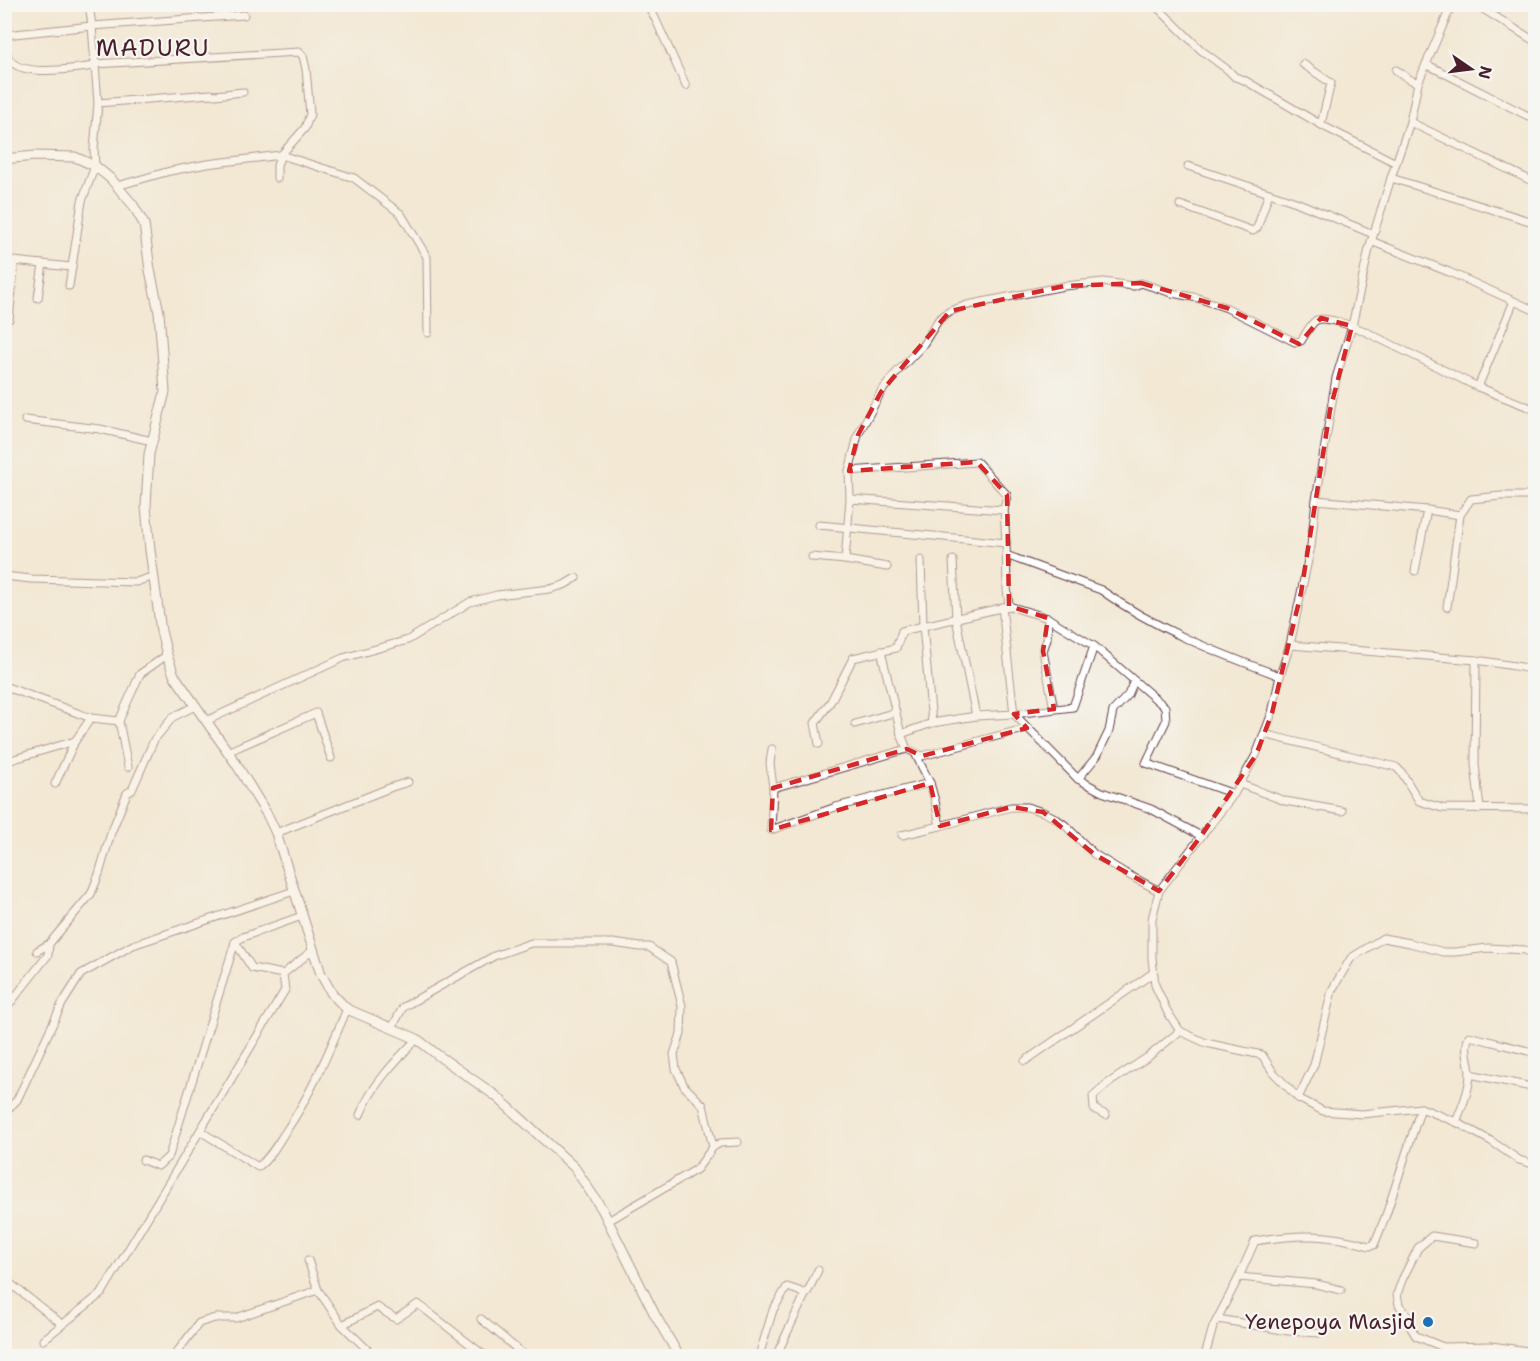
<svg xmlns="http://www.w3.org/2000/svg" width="1540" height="1361" viewBox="0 0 1540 1361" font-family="'Shantell Sans',sans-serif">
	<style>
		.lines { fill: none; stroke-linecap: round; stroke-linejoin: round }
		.minor-casing { stroke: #633d44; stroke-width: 9 }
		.secondary-casing { stroke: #633d44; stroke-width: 11 }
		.minor { stroke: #fff; stroke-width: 7 }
		.secondary { stroke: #fff; stroke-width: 9 }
		.marked { fill: none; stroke: #d62828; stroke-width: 4.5; stroke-dasharray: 12 8; stroke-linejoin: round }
		.poi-dot { fill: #1f6fb2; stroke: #f6f6f2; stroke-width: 2 }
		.labels { text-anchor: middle; stroke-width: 4.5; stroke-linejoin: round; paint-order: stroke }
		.poi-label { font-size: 21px; fill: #4a1f2b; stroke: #f6f6f2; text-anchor: end }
		.quarter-label { font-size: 24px; letter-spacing: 1.5px; fill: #4a1f2b; stroke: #f6f6f2 }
	</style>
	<rect width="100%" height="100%" fill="#f6f6f2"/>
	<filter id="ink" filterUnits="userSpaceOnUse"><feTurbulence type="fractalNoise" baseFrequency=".0167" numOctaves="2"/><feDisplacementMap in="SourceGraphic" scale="12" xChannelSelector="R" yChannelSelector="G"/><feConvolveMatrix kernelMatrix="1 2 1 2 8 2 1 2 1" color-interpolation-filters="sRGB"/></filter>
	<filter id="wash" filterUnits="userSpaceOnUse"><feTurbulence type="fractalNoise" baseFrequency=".008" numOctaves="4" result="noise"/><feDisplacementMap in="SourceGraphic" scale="24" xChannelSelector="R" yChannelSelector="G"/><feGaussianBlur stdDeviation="1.35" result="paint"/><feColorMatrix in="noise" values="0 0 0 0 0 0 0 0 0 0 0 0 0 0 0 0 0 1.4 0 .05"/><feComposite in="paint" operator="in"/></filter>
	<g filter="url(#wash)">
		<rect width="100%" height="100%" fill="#f2e8d4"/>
	</g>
	<g filter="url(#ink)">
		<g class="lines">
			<g class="minor-casing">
				<g id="minor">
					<polyline points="647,4 655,18 686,86"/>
					<polyline points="1154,4 1201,50 1228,70 1235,77 1244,80 1325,127 1396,163"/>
					<polyline points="1452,4 1418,83 1410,122 1391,178 1369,249 1352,326 1336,378 1316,500 1311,546 1290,645 1280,676 1272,713 1256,755 1234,794 1159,891 1152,919 1152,958 1155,985 1167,1011 1180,1031 1206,1043 1262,1055 1273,1072 1298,1098 1323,1111 1362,1114 1421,1108 1456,1122 1491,1141 1519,1160 1536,1165"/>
					<polyline points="1475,4 1536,42"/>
					<path d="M 4,33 C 6,41 5,49 8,57 C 18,79 75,68 95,66"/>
					<polyline points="5,35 92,26 244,15"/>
					<polyline points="95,64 299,52 303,56 306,69 310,114 305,128 281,155 277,165 277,178"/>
					<polyline points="1303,64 1331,83 1321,124"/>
					<polyline points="1426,64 1536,120"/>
					<polyline points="1396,70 1409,79 1418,83"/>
					<polyline points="98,103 211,94 215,95 243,92"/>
					<polyline points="1410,122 1536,183"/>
					<polyline points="1188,166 1269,193"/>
					<polyline points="1391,178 1536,223"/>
					<polyline points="117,186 170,171 207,164 281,155 354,178 401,214 427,257 428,333"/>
					<polyline points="1180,205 1253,231 1257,228 1269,193 1296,202 1373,234"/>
					<polyline points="1371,241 1449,272 1536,311"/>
					<polyline points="4,260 71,267"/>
					<polyline points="69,286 82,201 95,166 94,149 98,103 92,26 89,4"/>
					<polyline points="38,298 43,264"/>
					<polyline points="4,319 9,319 15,261"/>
					<polyline points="1478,387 1514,301"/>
					<polyline points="25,420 100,429 152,441"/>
					<polyline points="849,471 977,462 1007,495 1004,510"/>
					<path d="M 850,499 L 849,471 L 858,435 L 881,392 L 896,373 L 922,346 L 939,319 L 950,311 L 967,305 L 1064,286 L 1103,282 L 1134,286 L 1141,283 L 1172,293 L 1198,298 L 1227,308 L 1295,342 L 1301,341 C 1305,335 1310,325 1315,321 C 1322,315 1353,326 1362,330 L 1478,387 L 1536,410"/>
					<polyline points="1316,500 1427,510 1460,515"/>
					<polyline points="819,525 1006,543 1007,589 1009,606"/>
					<path d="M 1006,555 L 1101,590 C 1155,629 1218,653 1280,676"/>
					<polyline points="812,557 845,560"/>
					<polyline points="921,560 923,626 932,723"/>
					<polyline points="953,560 956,619 976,716"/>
					<polyline points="887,567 845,560 850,499 1004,510 1006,543"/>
					<polyline points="1415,571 1427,510"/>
					<polyline points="4,576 31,579 136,582 154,576"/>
					<polyline points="1002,607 1014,714 1078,779 1102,792 1151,809 1201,836"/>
					<polyline points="1447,607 1460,515 1471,499 1501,496 1536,496"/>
					<polyline points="1048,618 1047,639 1043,651 1054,709"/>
					<polyline points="1290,645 1476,660 1521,667 1536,671"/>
					<polyline points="881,651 901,734"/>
					<polyline points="1476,660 1475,764 1480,809"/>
					<polyline points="4,686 91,718"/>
					<polyline points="119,721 128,767"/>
					<polyline points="206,721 343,658 408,640 470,602 497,595 550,589 564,585 576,578"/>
					<polyline points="855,724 896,712"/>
					<polyline points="1264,734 1396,767 1402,773 1419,801 1442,808 1536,809"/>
					<polyline points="819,744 815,723 831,701 853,658 896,648 902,631 1009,606 1048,618 1094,646 1165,707 1166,721 1146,763 1234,794"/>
					<polyline points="772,749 770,763 773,788 771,830 836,807 930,783 935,801 940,826 1011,807 1027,807 1043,812 1055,818 1065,825 1094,854 1125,873 1159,891"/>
					<polyline points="907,749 922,756 1027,728"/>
					<polyline points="227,752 316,713 331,758"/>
					<polyline points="915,753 930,783"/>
					<polyline points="4,762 75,741 91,718 119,721 140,674 167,655"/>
					<polyline points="1078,779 1097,756 1109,731 1113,711 1128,695 1134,681"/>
					<polyline points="55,784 75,741"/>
					<polyline points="1240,784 1285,801 1342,811"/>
					<polyline points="773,788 907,749 901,734 932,723 976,716 1014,714 1073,707 1094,646"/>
					<polyline points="276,833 392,787 408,782"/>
					<polyline points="902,835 940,826"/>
					<polyline points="235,942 252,968 283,974"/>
					<polyline points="37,951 49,944"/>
					<polyline points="4,1011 48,955 49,944 91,894 99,874 111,833 127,793 132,790 154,740 173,717 195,706"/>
					<polyline points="392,1028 403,1007 494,956 531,943 613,943 640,947 649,947 671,962 682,1006 681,1034 674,1054 676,1069 684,1086 703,1105 713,1147"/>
					<polyline points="1025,1061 1153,973"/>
					<polyline points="1470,1074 1536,1088"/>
					<polyline points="1298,1098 1314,1065 1332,990 1351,958 1383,938 1410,943 1443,952 1455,952 1488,948 1525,950 1536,955"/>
					<polyline points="4,1113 17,1100 62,1004 81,974 133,945 294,891"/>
					<path d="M 360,1115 C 372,1085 395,1061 417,1039"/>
					<polyline points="1106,1115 1094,1109 1093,1096 1107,1084 1148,1057 1180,1031"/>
					<path d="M 1456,1122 C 1462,1107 1469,1091 1470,1075 C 1470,1061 1463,1049 1469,1036 L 1536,1053"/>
					<path d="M 200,1131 L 258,1167 C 271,1157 277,1144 286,1131 C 312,1093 329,1051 347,1009"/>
					<polyline points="143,1160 158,1166 169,1156 235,942 243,937 302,916"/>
					<polyline points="608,1221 697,1169 713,1147 720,1143 738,1142"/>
					<polyline points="308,1260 318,1290 342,1325 374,1356"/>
					<polyline points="1239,1277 1316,1284 1341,1290"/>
					<polyline points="4,1281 7,1281 62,1324"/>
					<path d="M 481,1319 C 496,1331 511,1344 525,1356"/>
					<polyline points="1218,1319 1288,1331 1320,1333"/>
					<polyline points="342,1325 377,1307 396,1319 418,1304 485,1356"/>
					<polyline points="43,1340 102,1293 285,990 283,974 313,950"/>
					<polyline points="1443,1347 1491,1346 1536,1352"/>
					<polyline points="678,1354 691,1356"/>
					<polyline points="174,1356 199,1323 215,1318 236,1318 318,1290"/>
					<polyline points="759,1356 773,1310 787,1287 799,1291 805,1295"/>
					<polyline points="776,1356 805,1295 809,1289 818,1270"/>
					<path d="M 1205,1356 L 1213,1327 L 1239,1277 L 1255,1241 C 1296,1234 1329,1233 1369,1246 L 1374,1245 L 1386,1215 L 1421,1108"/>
					<polyline points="1442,1356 1443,1352 1443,1347 1416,1336 1411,1328 1407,1315 1399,1305 1397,1294 1402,1280 1418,1248 1432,1236 1476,1243"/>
				</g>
			</g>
			<g class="secondary-casing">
				<polyline id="secondary" points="4,159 35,156 75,157 95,166 111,179 133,205 144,224 150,270 159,312 165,392 149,454 146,506 150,550 161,631 167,655 174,675 235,762 268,816 276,833 321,974 332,994 347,1009 417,1039 439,1056 496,1096 574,1167 602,1209 655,1315 679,1356"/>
			</g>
			<use href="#minor" class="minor"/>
			<use href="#secondary" class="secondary"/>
		</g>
	</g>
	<path d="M0 0H1540V1361H0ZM 1141,283 L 1227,308 L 1299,344 L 1321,318 L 1352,326 L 1330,410 L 1301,593 L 1272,713 L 1256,755 L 1201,836 L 1159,891 L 1094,854 L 1043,812 L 1011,807 L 940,826 L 930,783 L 771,830 L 773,788 L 907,749 L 922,756 L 1027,728 L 1014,714 L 1054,709 L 1043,651 L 1048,618 L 1009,606 L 1007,495 L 977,462 L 849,471 L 858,435 L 881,392 L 950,311 L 1064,286 Z" fill="#f2e8d4" fill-opacity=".55" fill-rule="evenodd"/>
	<path class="marked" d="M 1141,283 L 1227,308 L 1299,344 L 1321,318 L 1352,326 L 1330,410 L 1301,593 L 1272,713 L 1256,755 L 1201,836 L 1159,891 L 1094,854 L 1043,812 L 1011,807 L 940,826 L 930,783 L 771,830 L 773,788 L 907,749 L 922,756 L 1027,728 L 1014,714 L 1054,709 L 1043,651 L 1048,618 L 1009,606 L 1007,495 L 977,462 L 849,471 L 858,435 L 881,392 L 950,311 L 1064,286 Z"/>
	<circle class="poi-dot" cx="1428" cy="1322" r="6"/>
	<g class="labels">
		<g class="poi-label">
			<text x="1416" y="1329">Yenepoya Masjid</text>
		</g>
		<g class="quarter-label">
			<text x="153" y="56">MADURU</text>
		</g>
	</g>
	<rect width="1540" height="1361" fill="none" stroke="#f6f6f2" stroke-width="24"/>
	<g transform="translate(1471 69) rotate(104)" stroke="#f6f6f2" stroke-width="4.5" paint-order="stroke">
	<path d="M0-4.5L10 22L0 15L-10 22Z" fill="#4a1f2b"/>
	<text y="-9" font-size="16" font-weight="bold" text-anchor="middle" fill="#4a1f2b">N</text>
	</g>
</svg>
